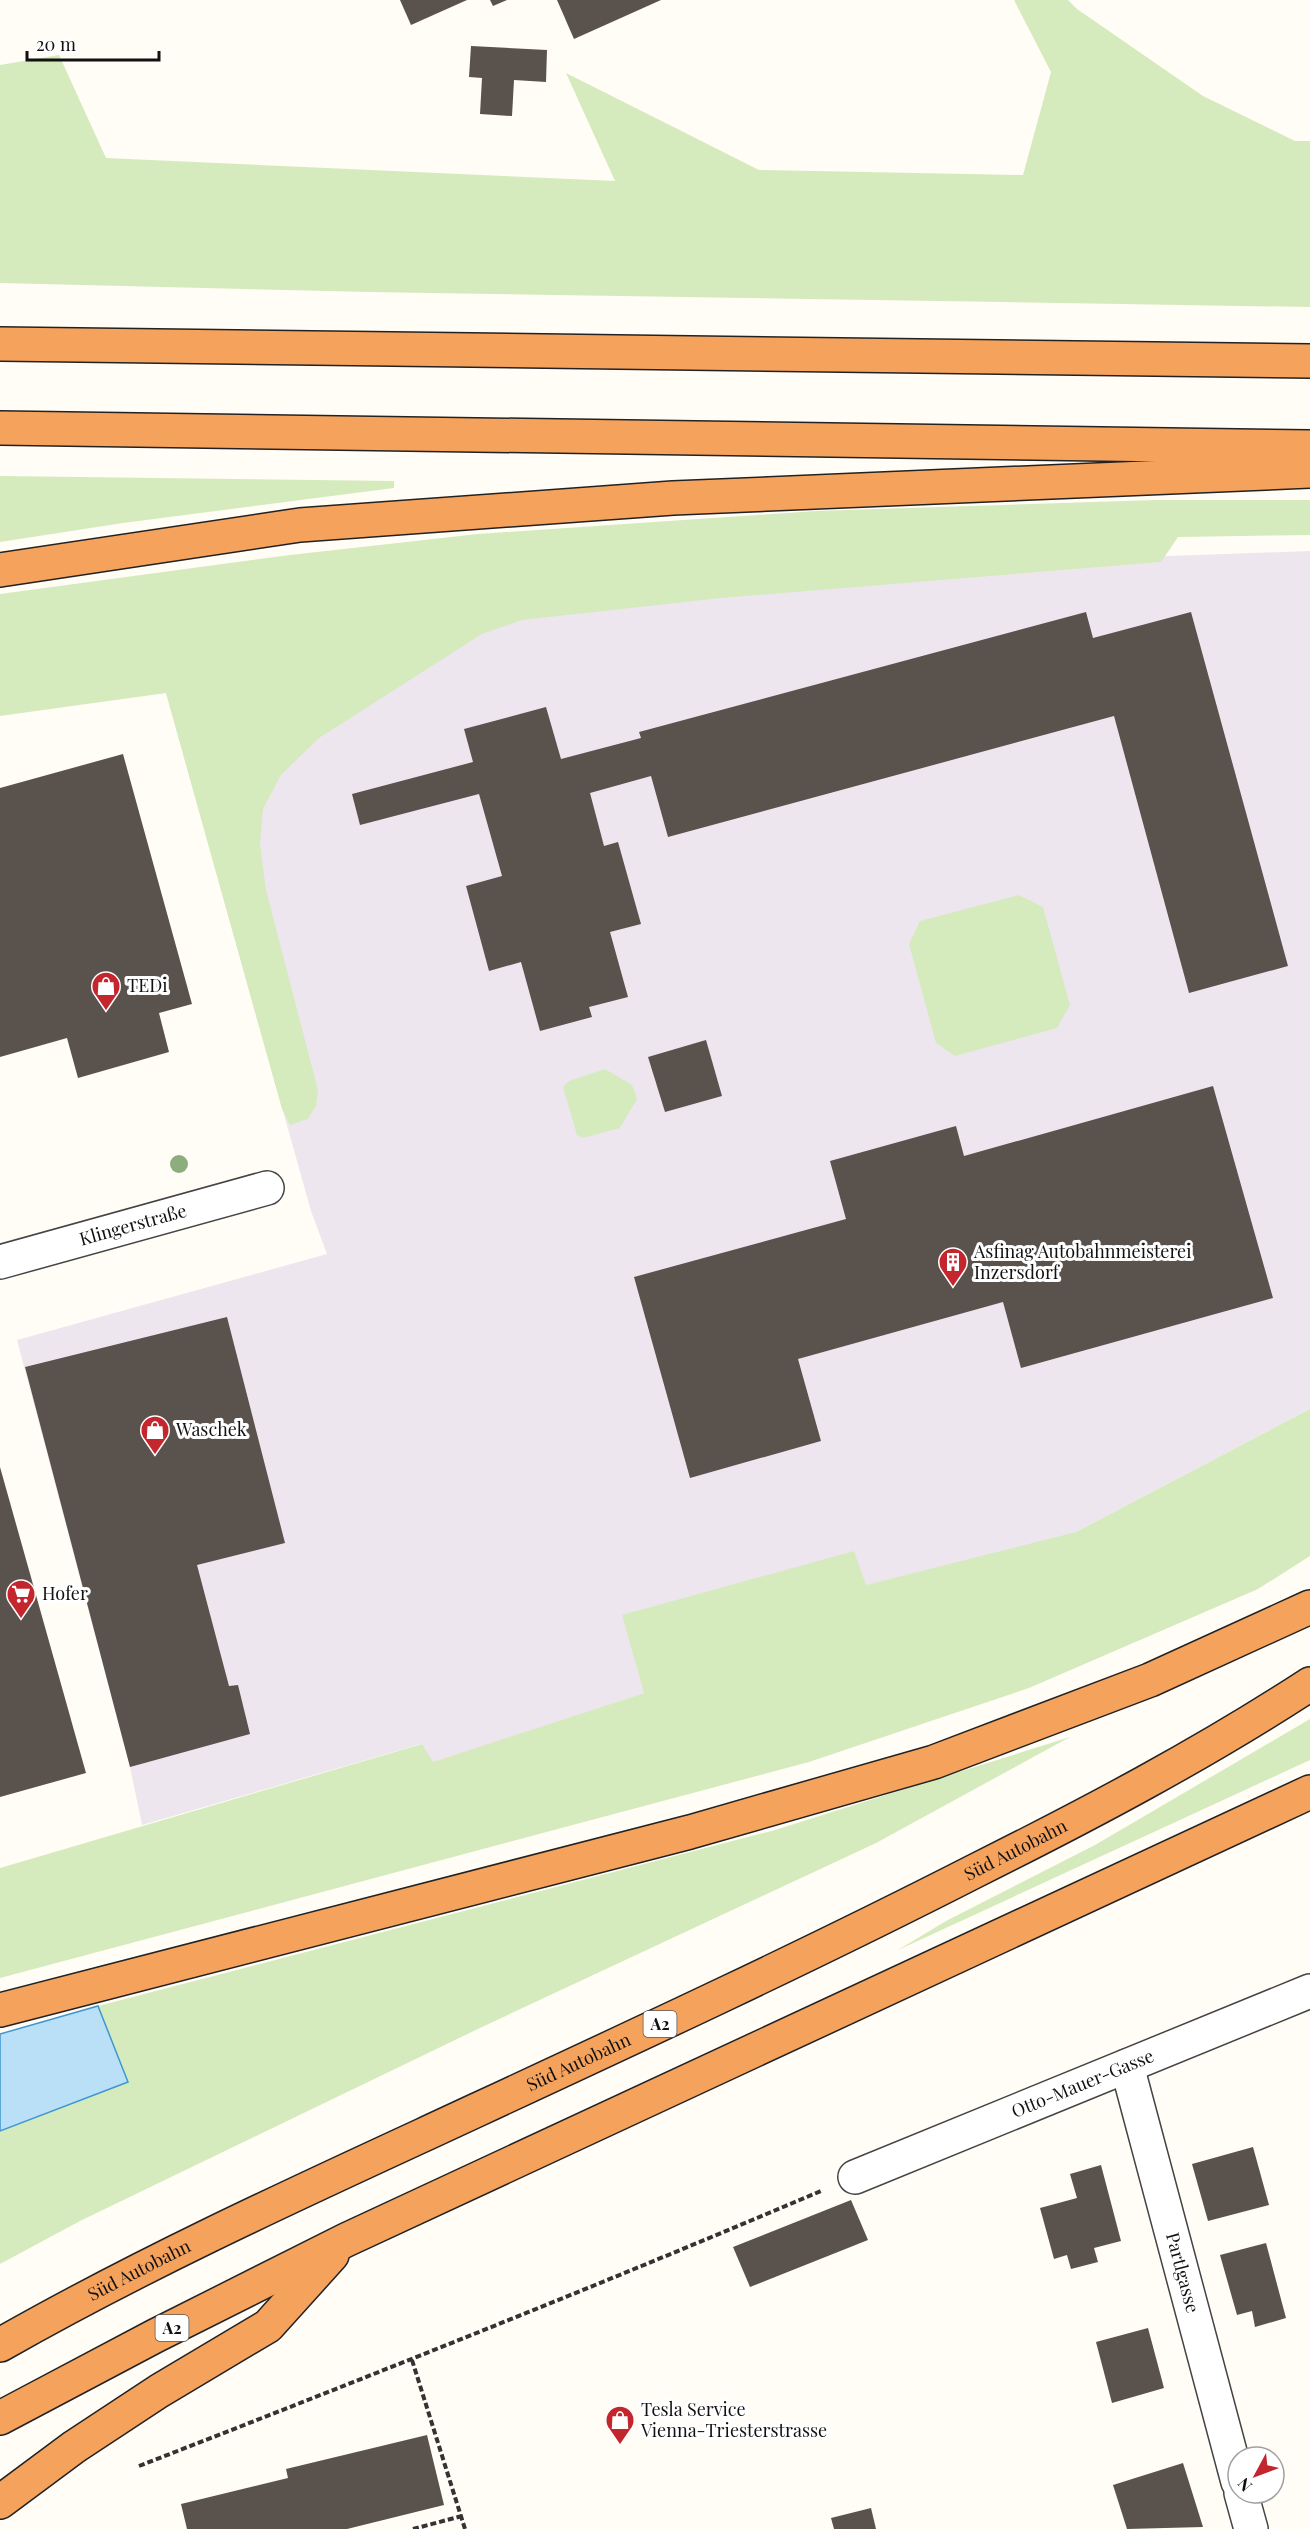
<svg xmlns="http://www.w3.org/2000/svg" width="1310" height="2529" viewBox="0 0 1310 2529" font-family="'Playfair Display',serif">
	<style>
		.industrial { fill: #eee6ef }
		.green { fill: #d5ebbd }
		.water { fill: #b9e0f7; stroke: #3f96cf; stroke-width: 1.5 }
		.building { fill: #5a524d }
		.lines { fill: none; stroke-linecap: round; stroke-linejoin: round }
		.street-casing { stroke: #444; stroke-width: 36 }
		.highway-casing { stroke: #222; stroke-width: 36 }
		.path { stroke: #333; stroke-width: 4; stroke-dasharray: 6 3; stroke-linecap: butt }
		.street { stroke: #fff; stroke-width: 33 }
		.highway { stroke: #f5a25d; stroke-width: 33 }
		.tree { fill: #8dad7f }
		.labels { text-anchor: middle; stroke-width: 6; stroke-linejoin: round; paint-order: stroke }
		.shield { fill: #fff; stroke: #585858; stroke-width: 1.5 }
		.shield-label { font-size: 16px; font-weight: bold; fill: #111 }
		.poi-label { font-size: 18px; fill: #111; stroke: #fff; text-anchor: start }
		.street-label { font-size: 18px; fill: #111; stroke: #fff }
	</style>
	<rect width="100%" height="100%" fill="#fffdf5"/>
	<polygon class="industrial" points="1310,551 1310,1409 1076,1532 644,1693 433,1763 421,1744 142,1825 130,1767 17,1340 327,1254 311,1211 166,693 158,650 973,563"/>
	<g class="green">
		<polygon points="1014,0 1068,0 1077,9 1203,96 1295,141 1310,141 1310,307 370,292 0,283 0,65 59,55 106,158 615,181 566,73 759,170 1023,175 1051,72"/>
		<polygon points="0,476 394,481 394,488 123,523 0,542"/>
		<polygon points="1155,500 1310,500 1310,535 1178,537 1161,562 721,598 522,620 482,634 319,738 281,775 263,809 260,843 266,890 318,1090 316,1106 308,1119 290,1125 282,1109 166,693 0,716 0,594 290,555 478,534 816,511"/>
		<polygon points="1019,895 1043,907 1070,1005 1057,1028 955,1056 936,1043 909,944 920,921"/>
		<polygon points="605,1069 632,1085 637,1099 620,1128 583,1138 577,1135 563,1087 569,1081"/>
		<polygon points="1310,1409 1310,1556 1258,1589 1029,1688 809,1762 0,1978 0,1868 422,1744 433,1762 644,1693 622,1615 854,1551 866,1585 1076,1532"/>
		<polygon points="1310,1719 1310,1760 898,1950 946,1921 1095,1845"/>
		<polygon points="1070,1737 876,1843 482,2027 80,2221 0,2264 0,2131 127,2082 98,2006 775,1830"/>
	</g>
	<polygon class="water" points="98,2006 128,2082 0,2131 0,2034"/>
	<g class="building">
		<polygon points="400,0 467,0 411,25"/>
		<polygon points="490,0 507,0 493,6"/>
		<polygon points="557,0 661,0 574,39"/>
		<polygon points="471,46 547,50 546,82 514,80 512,116 480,114 482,78 469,77"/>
		<polygon points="1086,612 1093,638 1191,612 1288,966 1189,993 1114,716 668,837 651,776 590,793 604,846 618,842 641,924 610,932 628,997 589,1007 592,1017 540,1031 521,962 489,971 466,886 502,876 479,794 360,825 352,794 473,762 464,729 546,707 561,759 641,738 639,732"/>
		<polygon points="123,754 192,1004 159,1013 169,1052 78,1078 67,1038 0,1057 0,788"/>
		<polygon points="706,1040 722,1096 665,1112 648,1057"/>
		<polygon points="1213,1086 1273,1298 1021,1368 1003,1302 798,1359 821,1441 690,1478 634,1277 846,1219 830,1161 956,1126 964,1156"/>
		<polygon points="227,1317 285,1543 197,1565 229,1686 238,1685 250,1734 130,1767 25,1367"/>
		<polygon points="0,1467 86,1773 0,1797"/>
		<polygon points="1253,2147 1269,2205 1208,2221 1192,2164"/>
		<polygon points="1101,2165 1121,2241 1094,2248 1098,2262 1071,2269 1067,2255 1054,2259 1040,2208 1077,2198 1070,2174"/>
		<polygon points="851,2200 868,2240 750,2287 733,2247"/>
		<polygon points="1266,2243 1286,2318 1255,2327 1252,2311 1237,2315 1220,2255"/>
		<polygon points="1148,2328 1164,2388 1112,2403 1096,2342"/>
		<polygon points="427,2435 444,2505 347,2529 187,2529 181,2504 288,2478 286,2469"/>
		<polygon points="1183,2463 1203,2527 1127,2529 1113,2485"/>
		<polygon points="871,2508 876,2529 834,2529 831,2518"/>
	</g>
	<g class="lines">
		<g class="street-casing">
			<g id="street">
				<path id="s1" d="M 0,1262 L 267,1188"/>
				<path id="s2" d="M 1127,2066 L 1238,2482"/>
				<path id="s3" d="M 855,2177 L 1310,1991"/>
				<polyline points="1241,2493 1251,2529"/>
			</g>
		</g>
		<g class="highway-casing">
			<g id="highway">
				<polyline points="0,344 1310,361"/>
				<polyline points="0,428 1310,447"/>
				<polyline points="0,570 300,525 673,498 1310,471"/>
				<polyline points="0,2010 690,1832 934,1762 1150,1680 1310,1607"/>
				<path id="s4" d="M 0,2345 C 137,2267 280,2201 423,2135 C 608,2049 793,1964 975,1871 C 1089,1814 1203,1754 1310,1684"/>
				<polyline points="0,2418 155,2336 346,2240 1310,1792"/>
				<polyline points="0,2502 74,2447 159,2391 268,2326 332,2255"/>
			</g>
		</g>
		<g class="path">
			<polyline points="412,2360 465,2529"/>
			<path d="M 139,2466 C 368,2377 595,2287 821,2191"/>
			<polyline points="413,2529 462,2516"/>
		</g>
		<use href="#street" class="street"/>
		<use href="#highway" class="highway"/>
	</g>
	<circle class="tree" cx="179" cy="1164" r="9"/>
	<defs>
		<g id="shop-pin" transform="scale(1.5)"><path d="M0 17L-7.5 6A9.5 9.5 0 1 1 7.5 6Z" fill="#c4262e" stroke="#fff"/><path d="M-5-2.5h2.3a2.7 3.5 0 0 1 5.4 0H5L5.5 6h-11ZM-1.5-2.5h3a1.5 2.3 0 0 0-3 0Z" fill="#fff"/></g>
		<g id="building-pin" transform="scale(1.5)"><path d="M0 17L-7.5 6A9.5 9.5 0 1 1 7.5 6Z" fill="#c4262e" stroke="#fff"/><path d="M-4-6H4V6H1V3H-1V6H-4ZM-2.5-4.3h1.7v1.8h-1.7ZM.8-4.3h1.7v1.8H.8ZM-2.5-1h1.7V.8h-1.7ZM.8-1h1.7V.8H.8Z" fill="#fff"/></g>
		<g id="supermarket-pin" transform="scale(1.5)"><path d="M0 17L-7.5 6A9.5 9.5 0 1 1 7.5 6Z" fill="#c4262e" stroke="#fff"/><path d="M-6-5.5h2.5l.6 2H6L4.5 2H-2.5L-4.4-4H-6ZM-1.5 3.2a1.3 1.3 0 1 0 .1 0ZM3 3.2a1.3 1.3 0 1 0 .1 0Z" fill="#fff"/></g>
	</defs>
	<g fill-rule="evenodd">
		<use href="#shop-pin" x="106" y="986"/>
		<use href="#building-pin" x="953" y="1262"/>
		<use href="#shop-pin" x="155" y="1430"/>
		<use href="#supermarket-pin" x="21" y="1594"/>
		<use href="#shop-pin" x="620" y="2420"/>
	</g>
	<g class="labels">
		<g class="shield">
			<rect x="643.5" y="2011" width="33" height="26" rx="4.5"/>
			<rect x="155.5" y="2315" width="33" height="26" rx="4.5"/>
		</g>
		<g class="shield-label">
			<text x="660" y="2030">A2</text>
			<text x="172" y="2334">A2</text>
		</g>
		<g class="poi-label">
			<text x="127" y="992">TEDi</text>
			<text x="974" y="1258">Asfinag Autobahnmeisterei<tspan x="974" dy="21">Inzersdorf</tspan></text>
			<text x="176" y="1436">Waschek</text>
			<text x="42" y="1600">Hofer</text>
			<text x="641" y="2416">Tesla Service<tspan x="641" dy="21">Vienna-Triesterstrasse</tspan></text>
		</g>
		<g class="street-label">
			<text dy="6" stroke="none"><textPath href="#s1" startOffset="138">Klingerstraße</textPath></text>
			<text dy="6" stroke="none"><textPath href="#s4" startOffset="1130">Süd Autobahn</textPath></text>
			<text dy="6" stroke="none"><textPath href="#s4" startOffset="644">Süd Autobahn</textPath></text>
			<text dy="6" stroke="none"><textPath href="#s3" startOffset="246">Otto-Mauer-Gasse</textPath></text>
			<text dy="6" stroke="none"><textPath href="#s4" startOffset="158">Süd Autobahn</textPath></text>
			<text dy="6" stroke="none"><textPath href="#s2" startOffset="214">Partlgasse</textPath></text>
		</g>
	</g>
	<g transform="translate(1256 2475) rotate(229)"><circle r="28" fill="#ffffff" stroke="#a0a0a0" stroke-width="1.5"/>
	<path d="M0-4.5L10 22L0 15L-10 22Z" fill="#c4262e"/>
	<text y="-9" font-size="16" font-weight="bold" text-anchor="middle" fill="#111111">N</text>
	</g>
	<path d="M27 51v9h132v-9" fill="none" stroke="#111111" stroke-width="3"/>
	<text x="36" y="51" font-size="18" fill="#111111" stroke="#ffffff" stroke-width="4.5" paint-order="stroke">20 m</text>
</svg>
